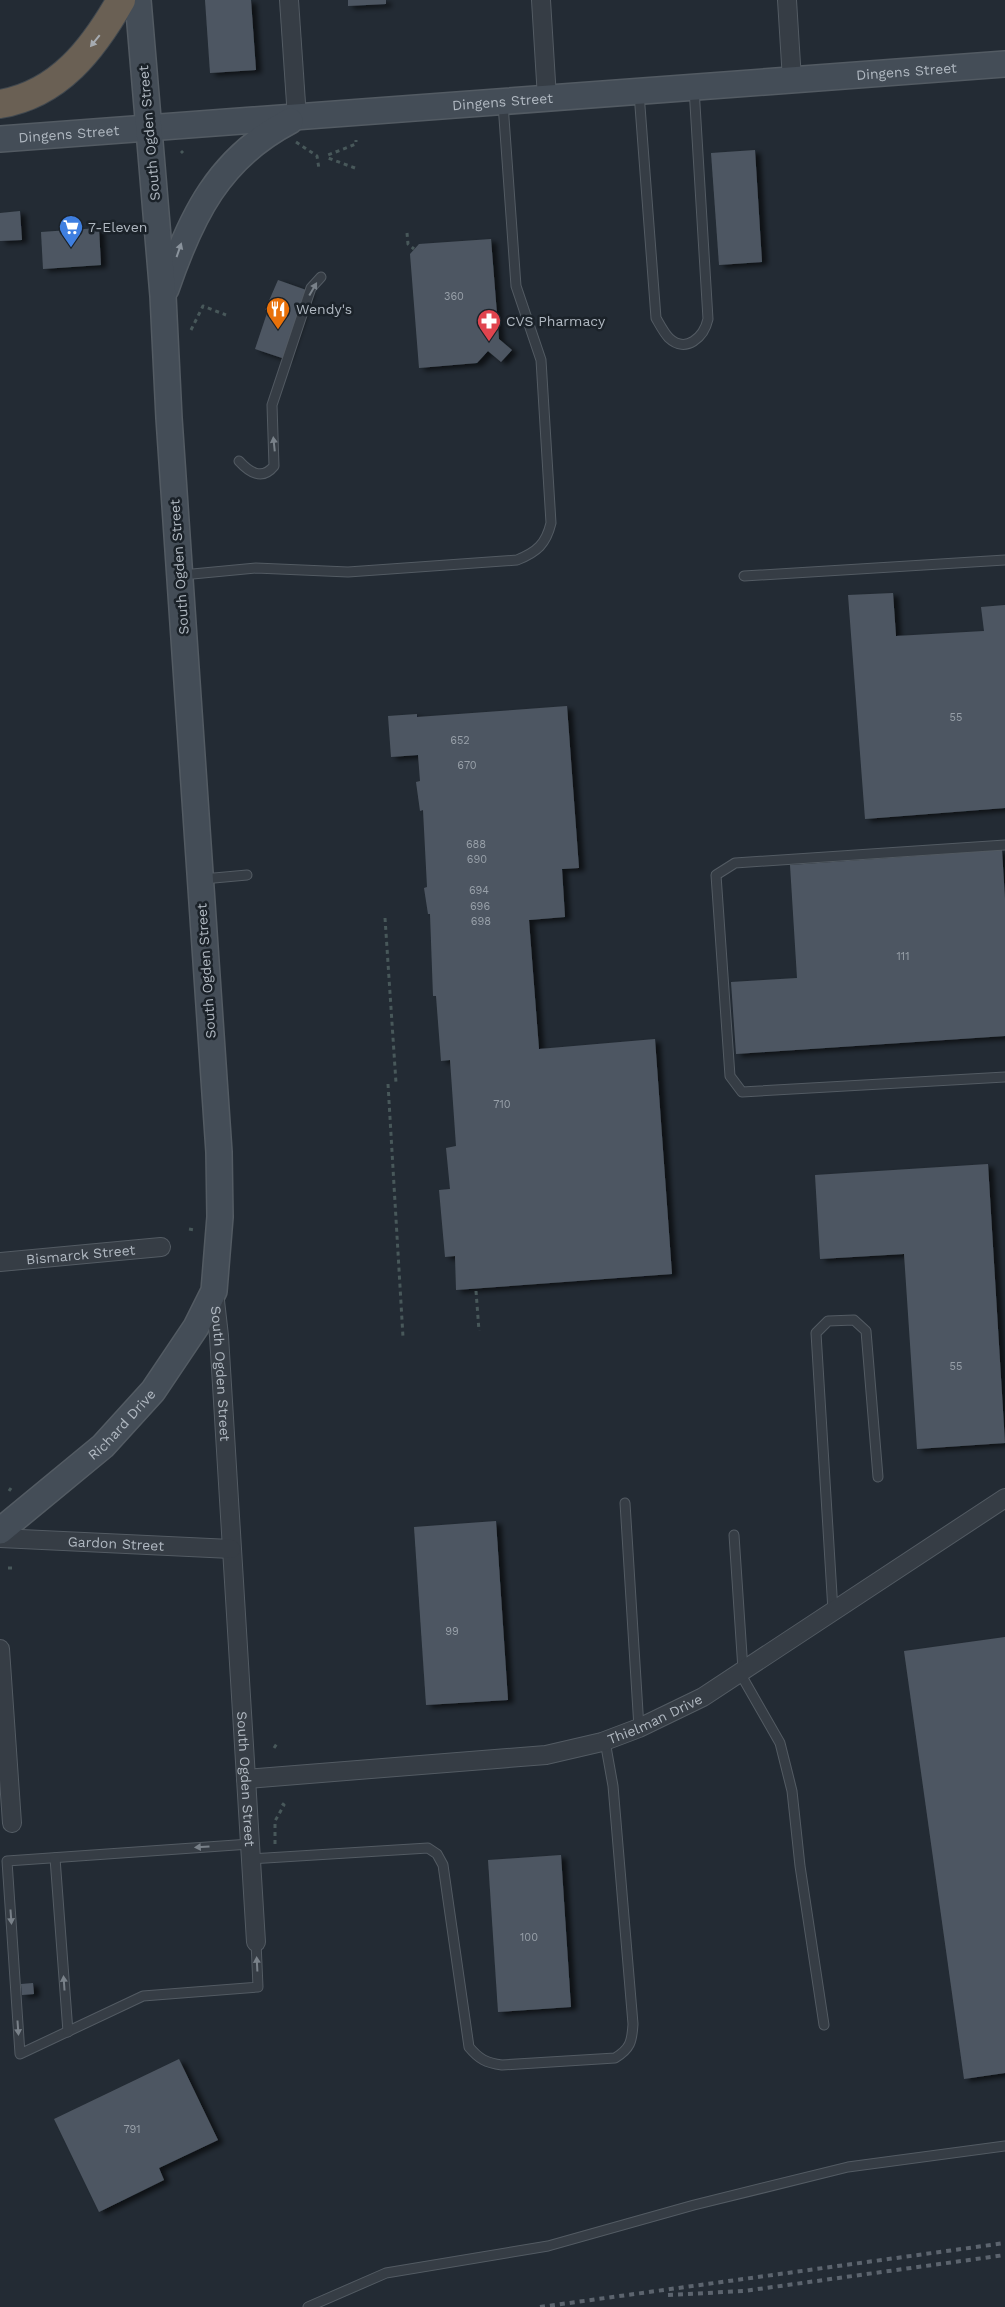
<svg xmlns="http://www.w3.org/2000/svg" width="1005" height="2307" viewBox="0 0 1005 2307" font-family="'Work Sans',sans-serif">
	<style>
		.building { fill: #4e5762; filter: url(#shadow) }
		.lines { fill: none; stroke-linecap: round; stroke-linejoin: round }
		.lane-casing { stroke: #535b63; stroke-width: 11 }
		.street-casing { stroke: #535b63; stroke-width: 20 }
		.secondary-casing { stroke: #535b63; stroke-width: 28 }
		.highway-casing { stroke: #40484f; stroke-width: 30 }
		.path { stroke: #48585a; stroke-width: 3; stroke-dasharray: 4 4; stroke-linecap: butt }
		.lane { stroke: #363d45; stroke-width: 9 }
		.street { stroke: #363d45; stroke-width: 18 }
		.secondary { stroke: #444d57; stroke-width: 25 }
		.highway { stroke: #6a6054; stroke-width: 28 }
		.rail { stroke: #5c646e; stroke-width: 4; stroke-dasharray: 5 5; stroke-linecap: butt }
		.oneway { fill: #a6abb1 }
		.oneway2 { fill: #8a939c }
		.oneway3 { fill: #798189 }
		.labels { text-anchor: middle; stroke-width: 5; stroke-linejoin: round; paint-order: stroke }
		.number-label { font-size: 11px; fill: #98a0a9 }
		.street-label { font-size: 14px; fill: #b0b8c1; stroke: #1b2229 }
		.poi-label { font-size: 14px; fill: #b0b8c1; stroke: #1b2229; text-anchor: start }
	</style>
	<defs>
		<filter id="shadow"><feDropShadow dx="5.5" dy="3" stdDeviation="2.5" flood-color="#0009"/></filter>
	</defs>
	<rect width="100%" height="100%" fill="#232b34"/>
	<g class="building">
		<polygon points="205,0 251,0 256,70 210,73"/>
		<polygon points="348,0 386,0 386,4 348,6"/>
		<polygon points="755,150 762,262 719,265 711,153"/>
		<polygon points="20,211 22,240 0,241 0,213"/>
		<polygon points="99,228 101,265 43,269 41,232"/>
		<polygon points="491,239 499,339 512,350 501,362 488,351 477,363 419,368 410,254 419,244"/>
		<polygon points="278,280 309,291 285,359 255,349 268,310 265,310"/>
		<polygon points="893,593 896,636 984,631 981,607 1005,605 1005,808 865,819 848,595"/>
		<polygon points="567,706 579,868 562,869 565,917 529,920 539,1049 655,1039 672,1274 456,1290 455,1256 445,1257 439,1190 450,1189 446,1148 456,1146 450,1060 441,1061 436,996 433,996 430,914 428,914 424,888 427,887 423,810 420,811 416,782 420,781 418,755 391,757 388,716 417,714 417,717"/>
		<polygon points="1002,850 1005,899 1005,1036 736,1054 731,982 797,978 790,865"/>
		<polygon points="988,1164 1005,1443 917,1449 904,1254 820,1259 815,1175"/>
		<polygon points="496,1521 508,1700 426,1705 414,1527"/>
		<polygon points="1005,1637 1005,2073 964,2079 904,1651"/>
		<polygon points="561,1855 571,2007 498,2012 488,1860"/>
		<polygon points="33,1983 34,1994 22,1995 21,1984"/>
		<polygon points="179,2059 218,2140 159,2168 164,2180 99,2212 54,2119"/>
	</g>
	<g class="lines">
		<g class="lane-casing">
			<g id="lane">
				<path d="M 639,93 L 656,318 C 660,325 664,333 669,338 C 686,354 704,337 708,319 L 694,88"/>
				<path d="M 239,461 C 249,472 262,481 274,466 L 272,405 L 311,288 L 321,277"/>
				<path d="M 182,575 L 256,568 L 348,572 L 517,560 C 537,552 546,544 551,523 L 541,360 L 516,286 L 503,104"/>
				<polyline points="744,576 1005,560"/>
				<polyline points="1005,845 735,863 716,875 730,1076 742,1092 1005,1077"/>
				<polyline points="203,879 247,875"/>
				<polyline points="625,1503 639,1728"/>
				<polyline points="734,1535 743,1670"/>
				<polyline points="833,1611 816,1333 828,1321 854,1320 866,1331 878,1477"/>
				<polyline points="740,1673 780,1743 792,1791 800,1866 824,2025"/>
				<polyline points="250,1844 7,1861 20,2054 143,1996 258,1987 256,1942"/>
				<polyline points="55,1858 68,2032"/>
				<path d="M 251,1859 L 428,1848 L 437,1854 L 443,1865 L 469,2047 C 479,2059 486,2063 502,2065 L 615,2058 C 630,2049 632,2042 633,2024 L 613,1786 L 605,1741"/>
				<polyline points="308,2307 386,2273 548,2246 694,2205 848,2167 1005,2146"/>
			</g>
		</g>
		<g class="street-casing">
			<g id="street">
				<polyline points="289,0 297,118"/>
				<polyline points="541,0 547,98"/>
				<polyline points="787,0 792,80"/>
				<path id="s1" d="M 0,1262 L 161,1247"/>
				<path id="s2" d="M 214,1292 L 219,1336 L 256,1942"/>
				<path id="s3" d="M 0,1538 L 231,1549"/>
				<polyline points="0,1649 12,1823"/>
				<path id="s4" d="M 246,1779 L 546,1755 L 602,1742 L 639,1728 L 703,1697 L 1005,1498"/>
			</g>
		</g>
		<g class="secondary-casing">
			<g id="secondary">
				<path id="s5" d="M 0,139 L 1005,64"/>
				<path d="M 166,289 C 191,216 219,158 290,121"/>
				<path id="s6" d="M 0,1531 L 103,1446 L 153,1391 L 196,1327 L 214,1291 L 220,1217 L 219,1152 L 169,418 L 163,296 L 138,0"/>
			</g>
		</g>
		<g class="highway-casing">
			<path id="highway" d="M 0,104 C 59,94 93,49 121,0"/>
		</g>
		<g class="path">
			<polyline points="296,142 317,156 319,169"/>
			<polyline points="181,151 183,153"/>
			<polyline points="355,168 328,158 328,155 356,144 356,140"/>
			<polyline points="407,233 408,244 414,249"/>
			<polyline points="191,330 203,306 226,315"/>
			<polyline points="385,918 396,1083"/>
			<polyline points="388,1084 403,1337"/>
			<polyline points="189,1229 195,1230"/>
			<polyline points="476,1291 479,1331"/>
			<polyline points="9,1491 11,1488"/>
			<polyline points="8,1568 12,1568"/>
			<polyline points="274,1748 278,1742"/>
			<polyline points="275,1844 275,1821 284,1805 279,1801"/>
		</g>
		<use href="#lane" class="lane"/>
		<use href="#street" class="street"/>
		<use href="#secondary" class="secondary"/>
		<use href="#highway" class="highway"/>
		<g class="rail">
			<polyline points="668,2295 744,2291 1005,2255"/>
			<polyline points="540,2307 1005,2243"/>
		</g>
	</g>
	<defs><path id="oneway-solid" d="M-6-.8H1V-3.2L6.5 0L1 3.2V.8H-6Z" transform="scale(1.25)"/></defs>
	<use class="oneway" href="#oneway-solid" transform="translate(95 41) rotate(129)"/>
	<use class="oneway2" href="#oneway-solid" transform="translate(179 250) rotate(-71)"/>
	<g class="oneway3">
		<use href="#oneway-solid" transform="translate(313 289) rotate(-60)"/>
		<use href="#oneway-solid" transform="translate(274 444) rotate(-96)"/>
		<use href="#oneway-solid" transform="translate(202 1847) rotate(176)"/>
		<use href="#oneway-solid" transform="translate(11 1917) rotate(86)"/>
		<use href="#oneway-solid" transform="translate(257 1964) rotate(-93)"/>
		<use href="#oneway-solid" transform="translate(64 1983) rotate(-94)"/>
		<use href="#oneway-solid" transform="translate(18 2028) rotate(86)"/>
	</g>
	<defs>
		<g id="supermarket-pin" transform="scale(1.25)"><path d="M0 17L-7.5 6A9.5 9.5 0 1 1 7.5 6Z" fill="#3f7fe0" stroke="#1b2229"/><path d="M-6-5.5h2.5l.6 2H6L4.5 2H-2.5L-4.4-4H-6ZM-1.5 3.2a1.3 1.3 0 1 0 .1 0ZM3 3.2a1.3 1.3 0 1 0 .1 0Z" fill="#fff"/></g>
		<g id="restaurant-pin" transform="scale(1.25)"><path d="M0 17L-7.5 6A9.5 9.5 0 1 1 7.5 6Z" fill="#e8710a" stroke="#1b2229"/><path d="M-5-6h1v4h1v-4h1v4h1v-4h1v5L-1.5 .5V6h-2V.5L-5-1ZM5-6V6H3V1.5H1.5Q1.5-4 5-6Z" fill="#fff"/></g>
		<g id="pharmacy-pin" transform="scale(1.25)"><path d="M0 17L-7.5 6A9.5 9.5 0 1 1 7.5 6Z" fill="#e0444e" stroke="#1b2229"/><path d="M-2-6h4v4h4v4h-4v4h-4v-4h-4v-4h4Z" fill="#fff"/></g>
	</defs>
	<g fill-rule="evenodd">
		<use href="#supermarket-pin" x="71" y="227"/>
		<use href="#restaurant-pin" x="278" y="309"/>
		<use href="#pharmacy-pin" x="489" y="321"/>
	</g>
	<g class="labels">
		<g class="number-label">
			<text x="454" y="300">360</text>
			<text x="956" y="721">55</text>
			<text x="460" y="744">652</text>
			<text x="467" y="769">670</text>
			<text x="476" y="848">688</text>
			<text x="477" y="863">690</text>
			<text x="479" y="894">694</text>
			<text x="480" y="910">696</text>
			<text x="481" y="925">698</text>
			<text x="903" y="960">111</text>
			<text x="502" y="1108">710</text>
			<text x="956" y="1370">55</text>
			<text x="452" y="1635">99</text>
			<text x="529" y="1941">100</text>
			<text x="132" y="2133">791</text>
		</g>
		<g class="street-label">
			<text dy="5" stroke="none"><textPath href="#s5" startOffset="909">Dingens Street</textPath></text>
			<text dy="5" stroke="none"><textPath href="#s5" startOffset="504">Dingens Street</textPath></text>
			<text transform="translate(149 133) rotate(-95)" y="5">South Ogden Street</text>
			<text dy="5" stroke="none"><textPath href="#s5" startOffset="69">Dingens Street</textPath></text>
			<text transform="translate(179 567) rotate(-94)" y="5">South Ogden Street</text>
			<text transform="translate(206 971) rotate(-94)" y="5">South Ogden Street</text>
			<text dy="5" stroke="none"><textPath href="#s1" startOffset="81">Bismarck Street</textPath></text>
			<text dy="5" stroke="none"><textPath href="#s2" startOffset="82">South Ogden Street</textPath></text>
			<text dy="5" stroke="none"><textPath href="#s6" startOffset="162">Richard Drive</textPath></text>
			<text dy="5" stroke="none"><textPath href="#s3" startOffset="116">Gardon Street</textPath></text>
			<text dy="5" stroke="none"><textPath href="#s4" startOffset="416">Thielman Drive</textPath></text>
			<text dy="5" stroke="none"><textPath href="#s2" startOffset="488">South Ogden Street</textPath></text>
		</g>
		<g class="poi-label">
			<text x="88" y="232">7-Eleven</text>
			<text x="296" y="314">Wendy's</text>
			<text x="506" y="326">CVS Pharmacy</text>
		</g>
	</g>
</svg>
